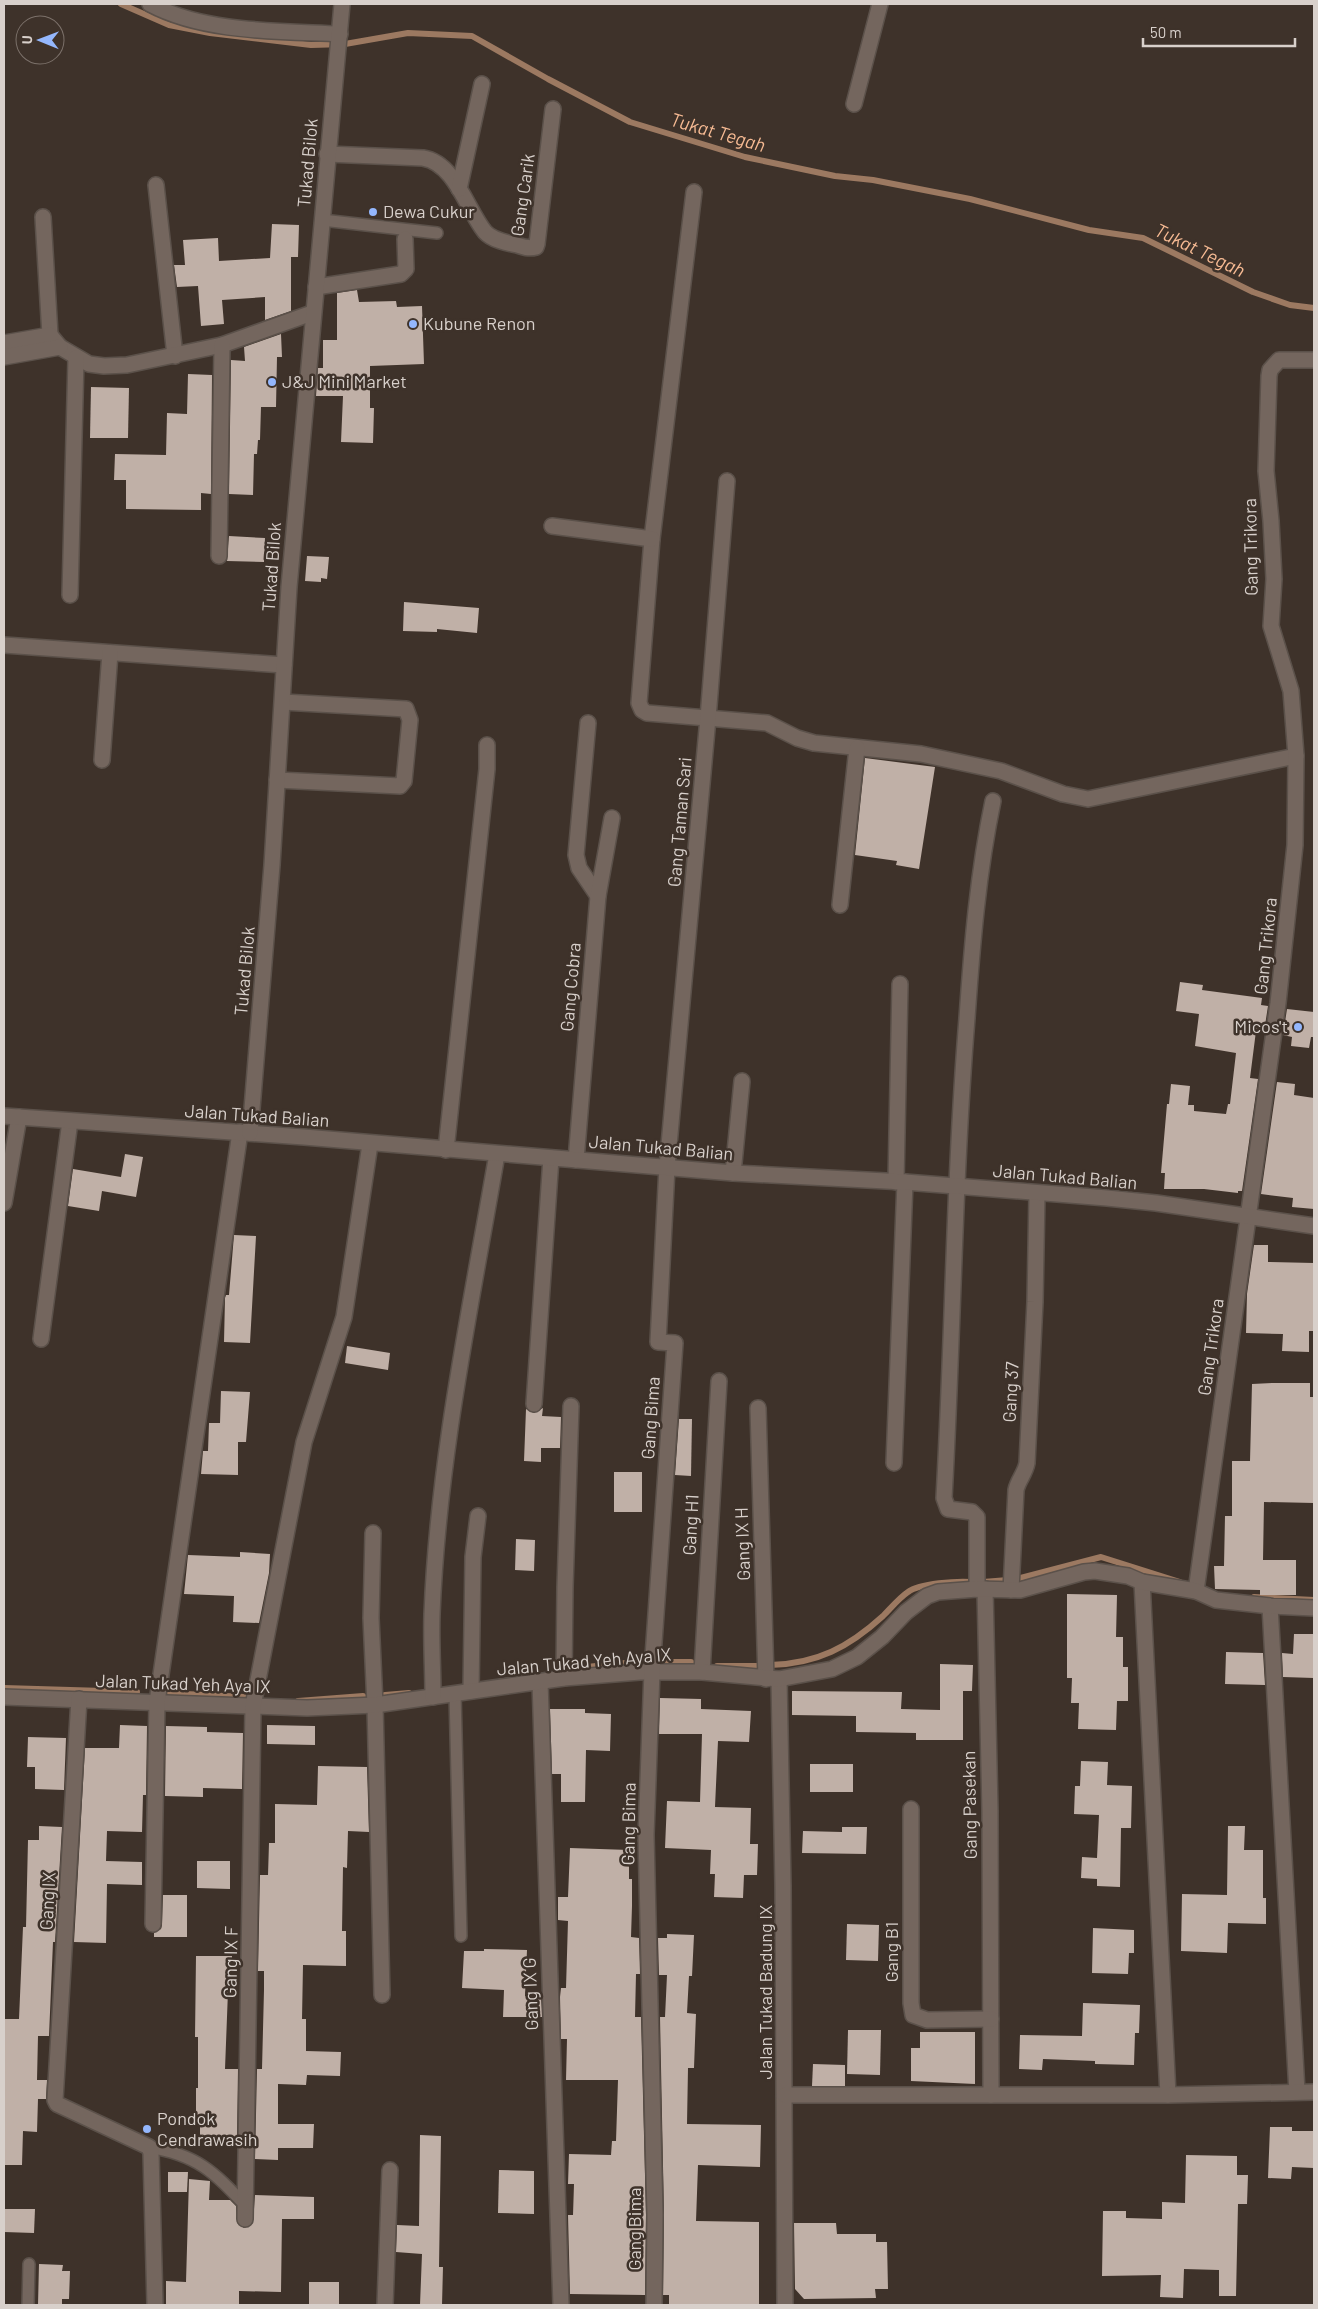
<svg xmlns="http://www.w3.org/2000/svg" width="1318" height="2309" viewBox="0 0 1318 2309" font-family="Barlow,sans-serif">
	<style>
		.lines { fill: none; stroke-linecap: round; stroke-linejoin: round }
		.stream { stroke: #9c7961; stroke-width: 6 }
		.building { fill: #c0b0a7 }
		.service-casing { stroke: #5b514a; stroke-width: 14 }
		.minor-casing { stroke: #5b514a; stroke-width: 18 }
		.tertiary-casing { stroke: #5b514a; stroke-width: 18 }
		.service { stroke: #74665e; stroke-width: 11 }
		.minor { stroke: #74665e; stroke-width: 15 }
		.tertiary { stroke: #74665e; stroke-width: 15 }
		.poi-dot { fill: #94b7fd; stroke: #3e322a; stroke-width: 2 }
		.labels { text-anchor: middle; stroke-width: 5; stroke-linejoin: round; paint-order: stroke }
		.street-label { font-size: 18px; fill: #d8d0cb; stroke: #3e322a }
		.poi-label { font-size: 18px; fill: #d8d0cb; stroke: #3e322a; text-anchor: start }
		.water-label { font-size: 19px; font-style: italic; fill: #f6ba93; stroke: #3e322a }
	</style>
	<rect width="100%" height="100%" fill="#3e322a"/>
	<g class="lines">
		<g class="stream">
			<polyline points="121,4 169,25 210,33 311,45 345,44 408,33 472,36 548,79 630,122 745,157 835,176 873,180 970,199 1089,230 1143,238 1253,292 1290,305 1314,308"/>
			<polyline points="1016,1579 1101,1557 1180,1582"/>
			<polyline points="983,1582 1008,1580"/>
			<polyline points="1254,1597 1314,1600"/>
			<polyline points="661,1662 691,1662"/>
			<path d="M 770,1665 C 817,1664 849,1647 883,1616 C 891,1608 899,1598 908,1592 C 920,1583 957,1581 972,1582"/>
			<polyline points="717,1666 761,1666"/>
			<polyline points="577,1668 635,1662 647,1663"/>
			<polyline points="4,1688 137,1692"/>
			<polyline points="165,1693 245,1697"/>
			<polyline points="385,1695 409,1693"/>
			<polyline points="298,1701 363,1696"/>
		</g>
	</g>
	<g class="building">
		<polygon points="272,224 299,225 298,257 291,257 291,311 265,320 265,297 222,300 224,324 201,326 198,286 177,287 174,265 185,265 183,240 218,238 219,261 270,258"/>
		<polygon points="357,290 359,302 396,301 397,307 422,306 424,364 370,366 370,408 374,408 373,443 341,442 343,396 316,396 318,368 323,368 323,340 337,340 337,293"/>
		<polygon points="281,334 282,357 277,357 276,407 261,407 260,440 258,440 257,454 254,454 253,495 229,494 231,360 245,361 244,347"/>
		<polygon points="188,374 212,375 211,494 201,493 201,510 126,509 126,480 114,480 115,454 166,455 167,413 187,414"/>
		<polygon points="91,387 129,388 128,438 90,438"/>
		<polygon points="229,536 265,538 264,562 227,561"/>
		<polygon points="307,556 329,557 327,579 321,578 321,582 305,581"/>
		<polygon points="404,602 479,608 477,633 437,629 437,632 403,631"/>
		<polygon points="865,758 935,767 919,869 896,865 897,861 855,855"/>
		<polygon points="1180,982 1203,985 1202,990 1262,998 1261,1005 1268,1006 1264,1032 1256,1031 1250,1078 1258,1079 1242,1191 1238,1191 1238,1193 1204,1189 1164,1189 1165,1173 1161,1173 1167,1104 1169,1104 1171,1084 1190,1086 1188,1105 1194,1105 1194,1111 1226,1114 1228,1104 1230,1104 1236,1053 1195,1046 1199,1014 1176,1011"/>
		<polygon points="1287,1009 1314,1012 1314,1037 1311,1037 1309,1048 1291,1046 1292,1037 1283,1035"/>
		<polygon points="1277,1082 1295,1084 1294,1095 1314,1098 1314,1209 1292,1207 1293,1198 1261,1194"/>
		<polygon points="125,1154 143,1157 136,1197 102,1191 99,1211 68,1206 73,1169 121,1177"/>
		<polygon points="234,1235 256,1236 250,1343 224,1342 225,1298 226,1295 229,1295"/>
		<polygon points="1254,1245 1268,1245 1268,1262 1314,1263 1314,1331 1309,1331 1309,1352 1282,1351 1283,1334 1246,1333 1247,1294"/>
		<polygon points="347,1346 390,1353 388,1370 345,1363"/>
		<polygon points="1272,1383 1310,1383 1310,1397 1314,1397 1314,1503 1264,1502 1263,1560 1296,1560 1296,1595 1260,1595 1260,1590 1215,1589 1214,1566 1224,1566 1225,1516 1232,1516 1232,1461 1250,1461 1252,1384"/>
		<polygon points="221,1391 250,1392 246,1442 238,1442 238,1475 201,1474 203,1451 208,1451 209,1423 220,1423"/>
		<polygon points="543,1408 542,1416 561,1417 560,1448 541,1448 541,1462 524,1461 526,1409 534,1413"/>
		<polygon points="679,1419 692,1419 691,1476 675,1475"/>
		<rect x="614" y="1472" width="28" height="40"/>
		<polygon points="516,1539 535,1540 534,1571 515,1570"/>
		<polygon points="240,1552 270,1554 269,1573 259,1623 233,1622 234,1596 184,1594 188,1555 240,1557"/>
		<polygon points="1067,1594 1117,1595 1116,1637 1123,1637 1123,1667 1128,1667 1128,1701 1117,1701 1116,1730 1078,1729 1079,1703 1071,1703 1072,1678 1067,1678"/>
		<polygon points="1294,1634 1314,1634 1314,1678 1283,1677 1282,1653 1293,1654"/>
		<polygon points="1226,1652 1263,1653 1265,1685 1225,1684"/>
		<polygon points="940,1664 973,1665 972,1691 963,1691 963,1740 916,1740 916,1733 856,1732 856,1716 792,1715 792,1691 902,1692 901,1709 940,1710"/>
		<polygon points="660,1698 701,1699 701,1709 751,1711 749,1742 718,1741 715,1807 751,1808 750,1844 758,1844 757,1875 744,1875 743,1898 714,1897 715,1874 710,1874 711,1850 665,1848 667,1801 700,1802 702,1734 659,1734"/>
		<polygon points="550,1709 585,1709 585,1713 611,1714 610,1751 586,1750 585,1802 561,1802 561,1774 552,1774"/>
		<polygon points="120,1725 147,1726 146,1795 143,1795 142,1832 107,1831 106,1861 142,1862 142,1885 107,1884 106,1943 74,1942 85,1748 119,1748"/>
		<polygon points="267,1725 315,1726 315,1745 267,1744"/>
		<polygon points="166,1726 207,1727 207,1732 243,1733 242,1789 203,1788 203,1797 165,1796"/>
		<polygon points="28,1737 66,1738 64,1790 35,1789 35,1767 27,1767"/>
		<polygon points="1081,1761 1108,1762 1107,1785 1132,1786 1131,1828 1121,1828 1120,1887 1097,1886 1097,1879 1081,1878 1082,1857 1097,1858 1099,1815 1074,1814 1075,1786 1080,1786"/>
		<rect x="810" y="1764" width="43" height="28"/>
		<polygon points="318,1766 367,1767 369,1832 348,1831 347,1868 343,1867 342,1931 346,1931 346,1966 303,1965 302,2019 306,2019 306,2051 341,2052 340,2076 307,2075 306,2085 278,2084 278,2124 314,2124 313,2148 278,2148 278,2160 255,2159 257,2069 262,2069 264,1990 264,1971 258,1971 260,1875 268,1875 269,1843 275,1843 275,1804 317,1805"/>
		<polygon points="39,1826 62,1827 55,1942 53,1942 49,2036 38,2036 37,2080 47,2080 46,2099 38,2099 37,2132 23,2131 22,2165 4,2165 4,2019 19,2019 23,1927 26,1927 28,1840 39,1840"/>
		<polygon points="1228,1826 1245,1826 1244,1850 1263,1850 1263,1898 1266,1898 1266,1924 1228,1923 1227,1953 1181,1951 1182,1894 1227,1895"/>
		<polygon points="842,1827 867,1827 866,1854 802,1853 803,1831 842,1832"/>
		<polygon points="570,1848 629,1850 629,1879 632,1879 632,1906 631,1937 639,1938 640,1974 636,1974 635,2017 641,2017 646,2215 645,2295 570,2294 568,2215 573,2215 574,2184 568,2184 569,2154 611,2155 612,2141 616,2141 618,2080 566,2080 567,2039 561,2039 560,1997 561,1988 566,1988 568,1921 558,1920 558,1897 568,1897"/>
		<polygon points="197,1861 230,1861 230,1889 197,1888"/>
		<polygon points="163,1895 187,1895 187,1937 154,1937 154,1933 161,1929 162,1925"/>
		<polygon points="847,1924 879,1925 878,1961 846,1960"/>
		<polygon points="1093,1928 1134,1930 1134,1953 1129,1953 1128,1974 1092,1973"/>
		<polygon points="667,1934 694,1935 692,1976 689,1976 687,2013 696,2014 694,2068 688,2068 687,2124 761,2125 760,2167 698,2165 696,2221 759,2222 759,2305 669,2305 669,2295 663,2295 664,2215 660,2017 665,2017 667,1975 659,1975 658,1938 667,1938"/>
		<polygon points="484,1949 527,1950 525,1996 541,1996 542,2017 503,2017 504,1990 462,1988 464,1951 484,1951"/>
		<polygon points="196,1956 232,1956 231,1991 228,1991 225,2069 238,2069 237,2137 200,2137 200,2115 196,2115 196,2088 198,2088 198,2037 195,2037"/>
		<polygon points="1083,2003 1140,2005 1139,2033 1135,2033 1134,2065 1095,2064 1095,2061 1043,2059 1042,2070 1019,2069 1020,2035 1082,2036"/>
		<polygon points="848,2030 881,2030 880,2075 847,2074"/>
		<polygon points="920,2032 975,2032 975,2084 911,2081 911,2048 920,2048"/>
		<polygon points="813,2064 845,2065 845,2086 812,2086"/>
		<polygon points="1270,2127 1292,2127 1292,2131 1314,2131 1314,2168 1292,2167 1291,2179 1268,2178"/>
		<polygon points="420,2135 441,2136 439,2267 443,2267 442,2305 420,2305 422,2254 396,2252 397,2225 419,2226"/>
		<polygon points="1186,2155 1237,2156 1237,2175 1248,2175 1247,2204 1238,2204 1236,2296 1219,2296 1219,2270 1184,2269 1183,2298 1160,2297 1161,2275 1102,2276 1103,2211 1126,2211 1126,2218 1162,2219 1162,2202 1185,2203"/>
		<polygon points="499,2170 534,2171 534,2214 498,2213"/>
		<polygon points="168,2172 188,2172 187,2192 168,2192"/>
		<polygon points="189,2179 210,2181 209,2200 230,2200 236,2206 237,2223 244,2228 253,2223 255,2195 314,2197 314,2219 282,2219 281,2292 239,2291 239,2305 166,2305 166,2281 186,2282"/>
		<polygon points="4,2209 35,2209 34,2233 4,2232"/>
		<polygon points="794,2223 836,2223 837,2234 876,2234 876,2242 887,2242 888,2289 875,2289 876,2298 804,2299 795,2289"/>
		<polygon points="39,2264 63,2265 62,2271 70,2271 69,2299 62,2299 62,2305 38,2305"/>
		<rect x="309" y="2282" width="30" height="23"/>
	</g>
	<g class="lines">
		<g class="service-casing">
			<g id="service">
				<polyline points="322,220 437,233"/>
				<polyline points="455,1694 461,1936"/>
				<path d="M 149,2147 C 197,2155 213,2171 246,2206"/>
				<polyline points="28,2305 29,2264"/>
			</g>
		</g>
		<g class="minor-casing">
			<g id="minor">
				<path d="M 150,4 C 204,33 280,31 340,34"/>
				<polyline points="854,104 880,4"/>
				<path d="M 327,154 L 423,158 C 455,163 467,210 485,232 C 492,240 507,243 517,245 C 523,247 529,249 536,247 L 537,244 L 553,109"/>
				<polyline points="156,185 175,356"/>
				<polyline points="459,189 482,84"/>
				<polyline points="694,192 652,539 639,703 642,710 647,713 767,723 797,738 814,743 921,754 1001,771 1063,794 1088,799 1296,756"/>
				<polyline points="43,217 50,335"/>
				<polyline points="316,287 401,274 406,269 405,239"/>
				<polyline points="4,343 50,335 60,347 89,364 104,366 127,365 222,345 312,313"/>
				<polyline points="4,357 60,347"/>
				<polyline points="552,526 652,539"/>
				<polyline points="219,556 222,345"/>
				<polyline points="70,595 76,358"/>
				<polyline points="4,645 284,665"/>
				<polyline points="588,723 576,855 579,868 598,896"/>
				<polyline points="102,760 110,653"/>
				<polyline points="277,780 400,786 404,781 410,720 406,709 283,702"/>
				<polyline points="840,905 857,748"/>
				<polyline points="446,1150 487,769 487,745"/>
				<polyline points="576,1160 598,896 612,818"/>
				<polyline points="733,1173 742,1081"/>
				<polyline points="896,1182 900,984"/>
				<polyline points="4,1203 19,1117"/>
				<polyline points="41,1339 70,1121"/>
				<polyline points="534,1404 551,1158"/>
				<polyline points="758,1408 766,1679"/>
				<polyline points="894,1463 905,1182"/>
				<polyline points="373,1533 371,1618 375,1705 382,1995"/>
				<polyline points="1142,1582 1168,2095"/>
				<path d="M 977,1589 L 977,1517 L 972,1512 L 948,1509 L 944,1498 C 953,1338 954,1178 967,1018 C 972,946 978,872 993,801"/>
				<polyline points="985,1589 990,1811 991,2095"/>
				<path d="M 1011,1590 L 1016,1490 C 1018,1480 1025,1474 1027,1463 L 1035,1302 L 1037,1194"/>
				<polyline points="1196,1591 1278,1003 1295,845 1296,756 1291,691 1271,626 1274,579 1271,521 1266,471 1269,376 1270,370 1279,360 1314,360"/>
				<polyline points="1270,1606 1297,2092"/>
				<polyline points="702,1672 719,1381"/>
				<polyline points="564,1678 565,1587 571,1406"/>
				<polyline points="779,1679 783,1886 785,2305"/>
				<polyline points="540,1682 561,2305"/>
				<polyline points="471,1691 473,1557 478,1516"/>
				<polyline points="4,1697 307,1708 375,1705 564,1678 640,1672 702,1672 779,1679 832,1669 857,1657 882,1637 906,1612 927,1596 938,1592 977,1589 1020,1590 1084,1572 1095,1571 1128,1576 1142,1582 1196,1591 1216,1600 1270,1606 1314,1608"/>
				<path d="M 433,1697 C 433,1669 431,1642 432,1614 C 438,1459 471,1306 497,1154"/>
				<polyline points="79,1699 55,2100 57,2104 149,2147 151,2153 155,2305"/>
				<polyline points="911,1809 911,2003 913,2015 927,2020 991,2019"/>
				<polyline points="153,1924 157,1702 240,1132"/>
				<polyline points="785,2095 1168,2095 1314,2092"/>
				<polyline points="245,2219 253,1706 304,1442 344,1317 370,1144"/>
				<polyline points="385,2305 390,2170"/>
				<polyline points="654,2305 655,2215 646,1835 652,1671 675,1343 658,1342 667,1167 708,718 727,481"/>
			</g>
		</g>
		<g class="tertiary-casing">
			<g id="tertiary">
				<polyline points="4,1116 304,1137 733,1173 905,1182 1107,1198 1156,1203 1314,1226"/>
				<polyline points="250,1133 272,865 289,587 342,4"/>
			</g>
		</g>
		<use href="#service" class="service"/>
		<use href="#minor" class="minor"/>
		<use href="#tertiary" class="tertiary"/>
	</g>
	<g class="poi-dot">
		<circle cx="373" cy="212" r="5"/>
		<circle cx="413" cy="324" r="5"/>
		<circle cx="272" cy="382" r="5"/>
		<circle cx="1298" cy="1027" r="5"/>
		<circle cx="147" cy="2129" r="5"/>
	</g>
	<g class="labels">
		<g class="street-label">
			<text transform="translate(308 163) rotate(-85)" y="6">Tukad Bilok</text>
			<text transform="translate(523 195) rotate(-82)" y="6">Gang Carik</text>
			<text transform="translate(1251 547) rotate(-91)" y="6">Gang Trikora</text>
			<text transform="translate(272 567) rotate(-86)" y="6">Tukad Bilok</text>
			<text transform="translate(680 822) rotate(-85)" y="6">Gang Taman Sari</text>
			<text transform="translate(1266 946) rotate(-84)" y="6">Gang Trikora</text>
			<text transform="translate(245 971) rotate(-85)" y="6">Tukad Bilok</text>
			<text transform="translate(571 987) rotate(-85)" y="6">Gang Cobra</text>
			<text transform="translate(257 1116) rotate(4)" y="6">Jalan Tukad Balian</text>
			<text transform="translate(661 1148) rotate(5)" y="6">Jalan Tukad Balian</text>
			<text transform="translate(1065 1177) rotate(5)" y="6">Jalan Tukad Balian</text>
			<text transform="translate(1211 1347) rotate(-82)" y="6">Gang Trikora</text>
			<text transform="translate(1011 1392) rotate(-87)" y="6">Gang 37</text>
			<text transform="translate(651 1418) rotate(-86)" y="6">Gang Bima</text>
			<text transform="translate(691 1525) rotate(-87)" y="6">Gang H1</text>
			<text transform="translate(743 1544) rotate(-92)" y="6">Gang IX H</text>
			<text transform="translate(584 1662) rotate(-5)" y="6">Jalan Tukad Yeh Aya IX</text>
			<text transform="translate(183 1684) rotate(2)" y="6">Jalan Tukad Yeh Aya IX</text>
			<text transform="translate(970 1805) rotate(-91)" y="6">Gang Pasekan</text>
			<text transform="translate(629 1824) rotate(-89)" y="6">Gang Bima</text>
			<text transform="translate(48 1901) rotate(-87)" y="6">Gang IX</text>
			<text transform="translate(892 1952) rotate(-90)" y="6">Gang B1</text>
			<text transform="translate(231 1962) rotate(-89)" y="6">Gang IX F</text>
			<text transform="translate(766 1992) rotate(-90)" y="6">Jalan Tukad Badung IX</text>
			<text transform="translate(531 1994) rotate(-92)" y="6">Gang IX G</text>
			<text transform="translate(635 2229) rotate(-90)" y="6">Gang Bima</text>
		</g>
		<g class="poi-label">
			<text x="383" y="218">Dewa Cukur</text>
			<text x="423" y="330">Kubune Renon</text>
			<text x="282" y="388">J&amp;J Mini Market</text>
			<text x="1288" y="1033" text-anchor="end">Micos't</text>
			<text x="157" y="2125">Pondok<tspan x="157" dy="21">Cendrawasih</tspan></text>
		</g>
		<g class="water-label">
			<text transform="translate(718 132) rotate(16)" y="7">Tukat Tegah</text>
			<text transform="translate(1200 250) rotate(26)" y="7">Tukat Tegah</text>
		</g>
	</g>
	<rect width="1318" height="2309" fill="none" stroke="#d8d0cb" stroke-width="10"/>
	<g transform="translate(40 40) rotate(271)"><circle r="24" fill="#3e322a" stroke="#7c716a"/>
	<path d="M0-4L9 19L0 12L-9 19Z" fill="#94b7fd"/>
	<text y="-8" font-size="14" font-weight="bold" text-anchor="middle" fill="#d8d0cb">U</text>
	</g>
	<path d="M1143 38v8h152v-8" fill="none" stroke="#d8d0cb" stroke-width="2.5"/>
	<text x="1150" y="38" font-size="15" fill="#d8d0cb" stroke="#3e322a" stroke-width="4" paint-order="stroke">50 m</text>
</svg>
